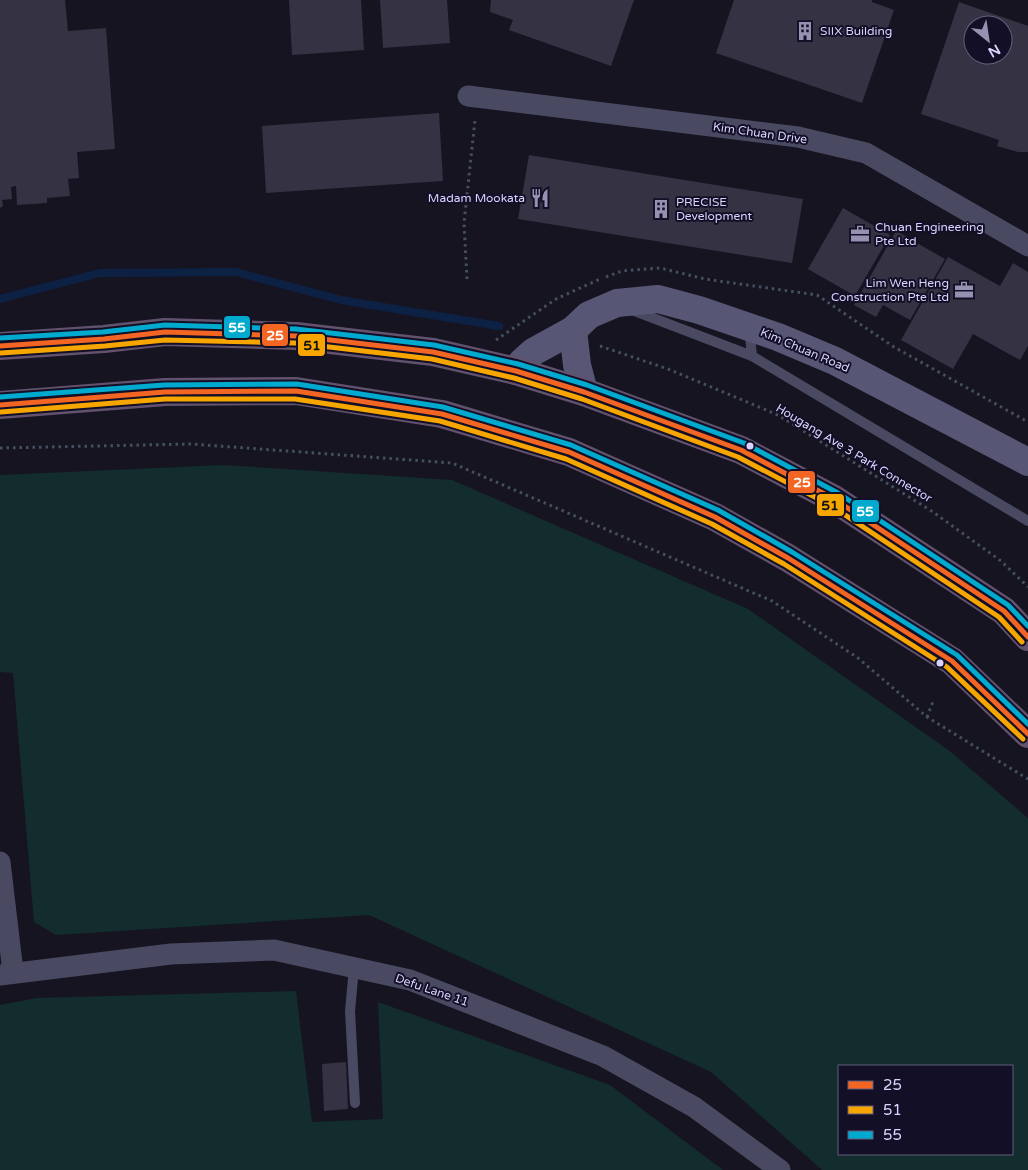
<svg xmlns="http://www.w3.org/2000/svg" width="1028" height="1170" viewBox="0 0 1028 1170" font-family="'Varela Round',sans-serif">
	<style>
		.green { fill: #132c2d; fill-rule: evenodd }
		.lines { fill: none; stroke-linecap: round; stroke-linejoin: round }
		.stream { stroke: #0d2144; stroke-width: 8 }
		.building { fill: #343243; fill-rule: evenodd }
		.path { stroke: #44505f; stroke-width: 3; stroke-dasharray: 2.5 4; stroke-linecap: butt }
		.service { stroke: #4a4962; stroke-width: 10 }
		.minor { stroke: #4a4962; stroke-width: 21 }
		.secondary { stroke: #575674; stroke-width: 28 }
		.trunk { stroke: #62526e; stroke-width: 28 }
		.bus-1-casing { stroke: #130f26; stroke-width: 9 }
		.bus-2-casing { stroke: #130f26; stroke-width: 9 }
		.bus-3-casing { stroke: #130f26; stroke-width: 9 }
		.bus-1 { stroke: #f26522; stroke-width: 5 }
		.bus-2 { stroke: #f7a600; stroke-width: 5 }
		.bus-3 { stroke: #00a9ce; stroke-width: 5 }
		.bus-dot { fill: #d9d4ff; stroke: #130f26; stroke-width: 2 }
		.labels { text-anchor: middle; stroke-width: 4; stroke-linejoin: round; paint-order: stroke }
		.poi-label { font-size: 12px; fill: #d9d4ff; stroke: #130f26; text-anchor: start }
		.street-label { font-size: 12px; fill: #d9d4ff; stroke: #130f26 }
		.line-badge { stroke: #130f26; stroke-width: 2 }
		.badge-label { font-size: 14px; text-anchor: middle; font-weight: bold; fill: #fff }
		.pale-badge-label { font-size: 14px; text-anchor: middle; font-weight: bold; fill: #111 }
	</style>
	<rect width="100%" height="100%" fill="#161421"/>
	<g class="green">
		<path d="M 224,465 L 452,480 L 748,609 L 951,752 L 1028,818 L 1028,1170 L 822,1170 L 711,1072 L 369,915 L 56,935 L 34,922 L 13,673 L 0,672 L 0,475 ZM 839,1066 L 1012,1066 L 1012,1154 L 839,1154 Z"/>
		<polygon points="296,991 312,1122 383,1119 378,1002 610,1085 723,1170 0,1170 0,1005 37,998"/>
	</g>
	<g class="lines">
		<polyline class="stream" points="0,299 100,273 236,272 341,300 499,326"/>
	</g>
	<g class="building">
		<polygon points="0,0 65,0 68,31 106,28 115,149 77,152 79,178 68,179 70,196 47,198 47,203 17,205 16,186 11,187 12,199 2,200 3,206 0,208"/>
		<polygon points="289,0 361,0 364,50 292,55"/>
		<polygon points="380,0 447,0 450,43 383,48"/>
		<polygon points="491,0 634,0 611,66 509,30 513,20 490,12"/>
		<polygon points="734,0 872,0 872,2 894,10 862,103 716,53"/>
		<path d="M 959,2 L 1028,26 L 1028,152 L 1018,152 L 997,146 L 999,140 L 921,114 ZM 973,25 L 1003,25 L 1003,55 L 973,55 Z"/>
		<polygon points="439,113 443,181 266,193 262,126"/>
		<polygon points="529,155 803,199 792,263 518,219"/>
		<polygon points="843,208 890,235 855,296 808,269"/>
		<polygon points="896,231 945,259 910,320 883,305 876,317 854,305"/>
		<polygon points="948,257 1000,286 1013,263 1028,272 1028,346 1020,360 973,334 953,369 901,340"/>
		<polygon points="346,1062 348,1109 324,1111 322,1064"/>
	</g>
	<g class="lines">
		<g class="path">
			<polyline points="606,277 622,271 660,268 705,279 817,295 894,347 1028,422"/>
			<polyline points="467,279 464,223 475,120"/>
			<polyline points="496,340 556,299 600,279"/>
			<polyline points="600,346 668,369 778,415 933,512 1001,561 1028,587"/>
			<polyline points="0,448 191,444 452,463 772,601 858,658 927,717 1028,779"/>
			<polyline points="927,717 934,699"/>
		</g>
		<g class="service">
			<polyline points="632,310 752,356 750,336 752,329"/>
			<polyline points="752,356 1028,521"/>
			<polyline points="354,968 350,1011 355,1103"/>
		</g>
		<g class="minor">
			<polyline points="468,96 798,137 866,153 1028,246"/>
			<polyline points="0,862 13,972"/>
			<polyline points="0,975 171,954 274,950 410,980 603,1056 694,1107 780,1170"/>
		</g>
		<g class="secondary">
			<polyline points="573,330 577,365 584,392"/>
			<polyline points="516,371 522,362 533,352 573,330 589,315 617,303 658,299 699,310 778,337 835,361 1028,462"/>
		</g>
		<g class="trunk">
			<polyline points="0,346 104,339 165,332 296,336 433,352 516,371 584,392 741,450 834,499 1004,611 1028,637"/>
			<polyline points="0,405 165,392 296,391 442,414 569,452 715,517 788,558 952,661 1028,734"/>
		</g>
		<g class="bus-1-casing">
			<g id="bus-1">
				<polyline points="0,346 104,339 165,332 296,336 433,352 516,371 584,392 741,450 834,499 1004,611 1028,637"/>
				<polyline points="0,405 165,392 296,391 442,414 569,452 715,517 788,558 952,661 1028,734"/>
			</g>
		</g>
		<g class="bus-2-casing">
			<g id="bus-2">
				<polyline points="1,353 105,346 165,340 295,343 432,359 514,378 582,399 738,457 830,505 999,617 1022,642"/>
				<polyline points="1,412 165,399 295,399 440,421 566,459 712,524 784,564 947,667 1023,739"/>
			</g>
		</g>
		<g class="bus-3-casing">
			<g id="bus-3">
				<polyline points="0,338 103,332 165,325 296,329 434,345 518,364 587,385 744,443 838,493 1008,605 1028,626"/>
				<polyline points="0,397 164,385 297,384 443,407 571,445 718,510 792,552 957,655 1028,724"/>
			</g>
		</g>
		<use href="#bus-1" class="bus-1"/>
		<use href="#bus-2" class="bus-2"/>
		<use href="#bus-3" class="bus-3"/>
	</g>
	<defs>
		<g id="building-bare" transform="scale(1.5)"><path d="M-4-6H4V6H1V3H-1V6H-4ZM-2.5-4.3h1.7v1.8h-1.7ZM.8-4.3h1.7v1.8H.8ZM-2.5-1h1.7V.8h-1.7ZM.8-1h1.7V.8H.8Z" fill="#9591b1" stroke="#130f26" stroke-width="2.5" paint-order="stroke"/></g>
		<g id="restaurant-bare" transform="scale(1.5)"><path d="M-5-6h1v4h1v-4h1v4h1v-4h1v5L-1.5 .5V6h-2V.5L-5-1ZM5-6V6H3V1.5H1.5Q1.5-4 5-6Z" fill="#9591b1" stroke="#130f26" stroke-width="2.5" paint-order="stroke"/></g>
		<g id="office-bare" transform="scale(1.5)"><path d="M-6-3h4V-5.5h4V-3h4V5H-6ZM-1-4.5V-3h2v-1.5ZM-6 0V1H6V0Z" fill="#9591b1" stroke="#130f26" stroke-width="2.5" paint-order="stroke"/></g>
	</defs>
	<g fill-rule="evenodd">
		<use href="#building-bare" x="805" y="31"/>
		<use href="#restaurant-bare" x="540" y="198"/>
		<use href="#building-bare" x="661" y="209"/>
		<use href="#office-bare" x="860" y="234"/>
		<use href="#office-bare" x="964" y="290"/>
	</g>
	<g class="bus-dot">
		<circle cx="750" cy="446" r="4.5"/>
		<circle cx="940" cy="663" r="4.5"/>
	</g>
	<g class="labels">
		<g class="poi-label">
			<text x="820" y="35">SIIX Building</text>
			<text x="525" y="202" text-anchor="end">Madam Mookata</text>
			<text x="676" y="206">PRECISE<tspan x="676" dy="14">Development</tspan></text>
			<text x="875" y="231">Chuan Engineering<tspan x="875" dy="14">Pte Ltd</tspan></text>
			<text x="949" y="287" text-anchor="end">Lim Wen Heng<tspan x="949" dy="14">Construction Pte Ltd</tspan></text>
		</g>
		<g class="street-label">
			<text transform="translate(760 133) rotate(8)" y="4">Kim Chuan Drive</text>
			<text transform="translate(805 350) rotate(23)" y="4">Kim Chuan Road</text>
			<text transform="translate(854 453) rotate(31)" y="4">Hougang Ave 3 Park Connector</text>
			<text transform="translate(432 990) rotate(19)" y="4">Defu Lane 11</text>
		</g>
	</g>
	<g class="line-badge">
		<rect x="223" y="315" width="28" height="24" rx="5" fill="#00a9ce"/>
		<rect x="261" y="323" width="28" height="24" rx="5" fill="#f26522"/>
		<rect x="297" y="333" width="29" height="24" rx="5" fill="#f7a600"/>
		<rect x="787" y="470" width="29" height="24" rx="5" fill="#f26522"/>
		<rect x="816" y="493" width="29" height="24" rx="5" fill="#f7a600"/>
		<rect x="851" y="499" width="29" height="24" rx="5" fill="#00a9ce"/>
	</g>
	<g class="badge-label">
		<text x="237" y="332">55</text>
		<text x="275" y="340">25</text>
		<text x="802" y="487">25</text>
		<text x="865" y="516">55</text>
	</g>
	<g class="pale-badge-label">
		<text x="312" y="350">51</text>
		<text x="830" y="510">51</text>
	</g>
	<rect x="838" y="1065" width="175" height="90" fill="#130f26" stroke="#625e7d"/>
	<rect x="848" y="1081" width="25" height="8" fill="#f26522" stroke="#625e7d"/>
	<text x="883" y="1090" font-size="15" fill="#d9d4ff">25</text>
	<rect x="848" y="1106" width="25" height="8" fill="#f7a600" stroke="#625e7d"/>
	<text x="883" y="1115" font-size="15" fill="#d9d4ff">51</text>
	<rect x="848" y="1131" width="25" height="8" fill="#00a9ce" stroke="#625e7d"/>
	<text x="883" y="1140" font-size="15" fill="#d9d4ff">55</text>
	<g transform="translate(988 40) rotate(150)"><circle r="24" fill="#130f26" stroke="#625e7d"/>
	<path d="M0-4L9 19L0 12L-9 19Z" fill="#9591b1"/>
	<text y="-8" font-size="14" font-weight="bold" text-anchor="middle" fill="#d9d4ff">N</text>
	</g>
</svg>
